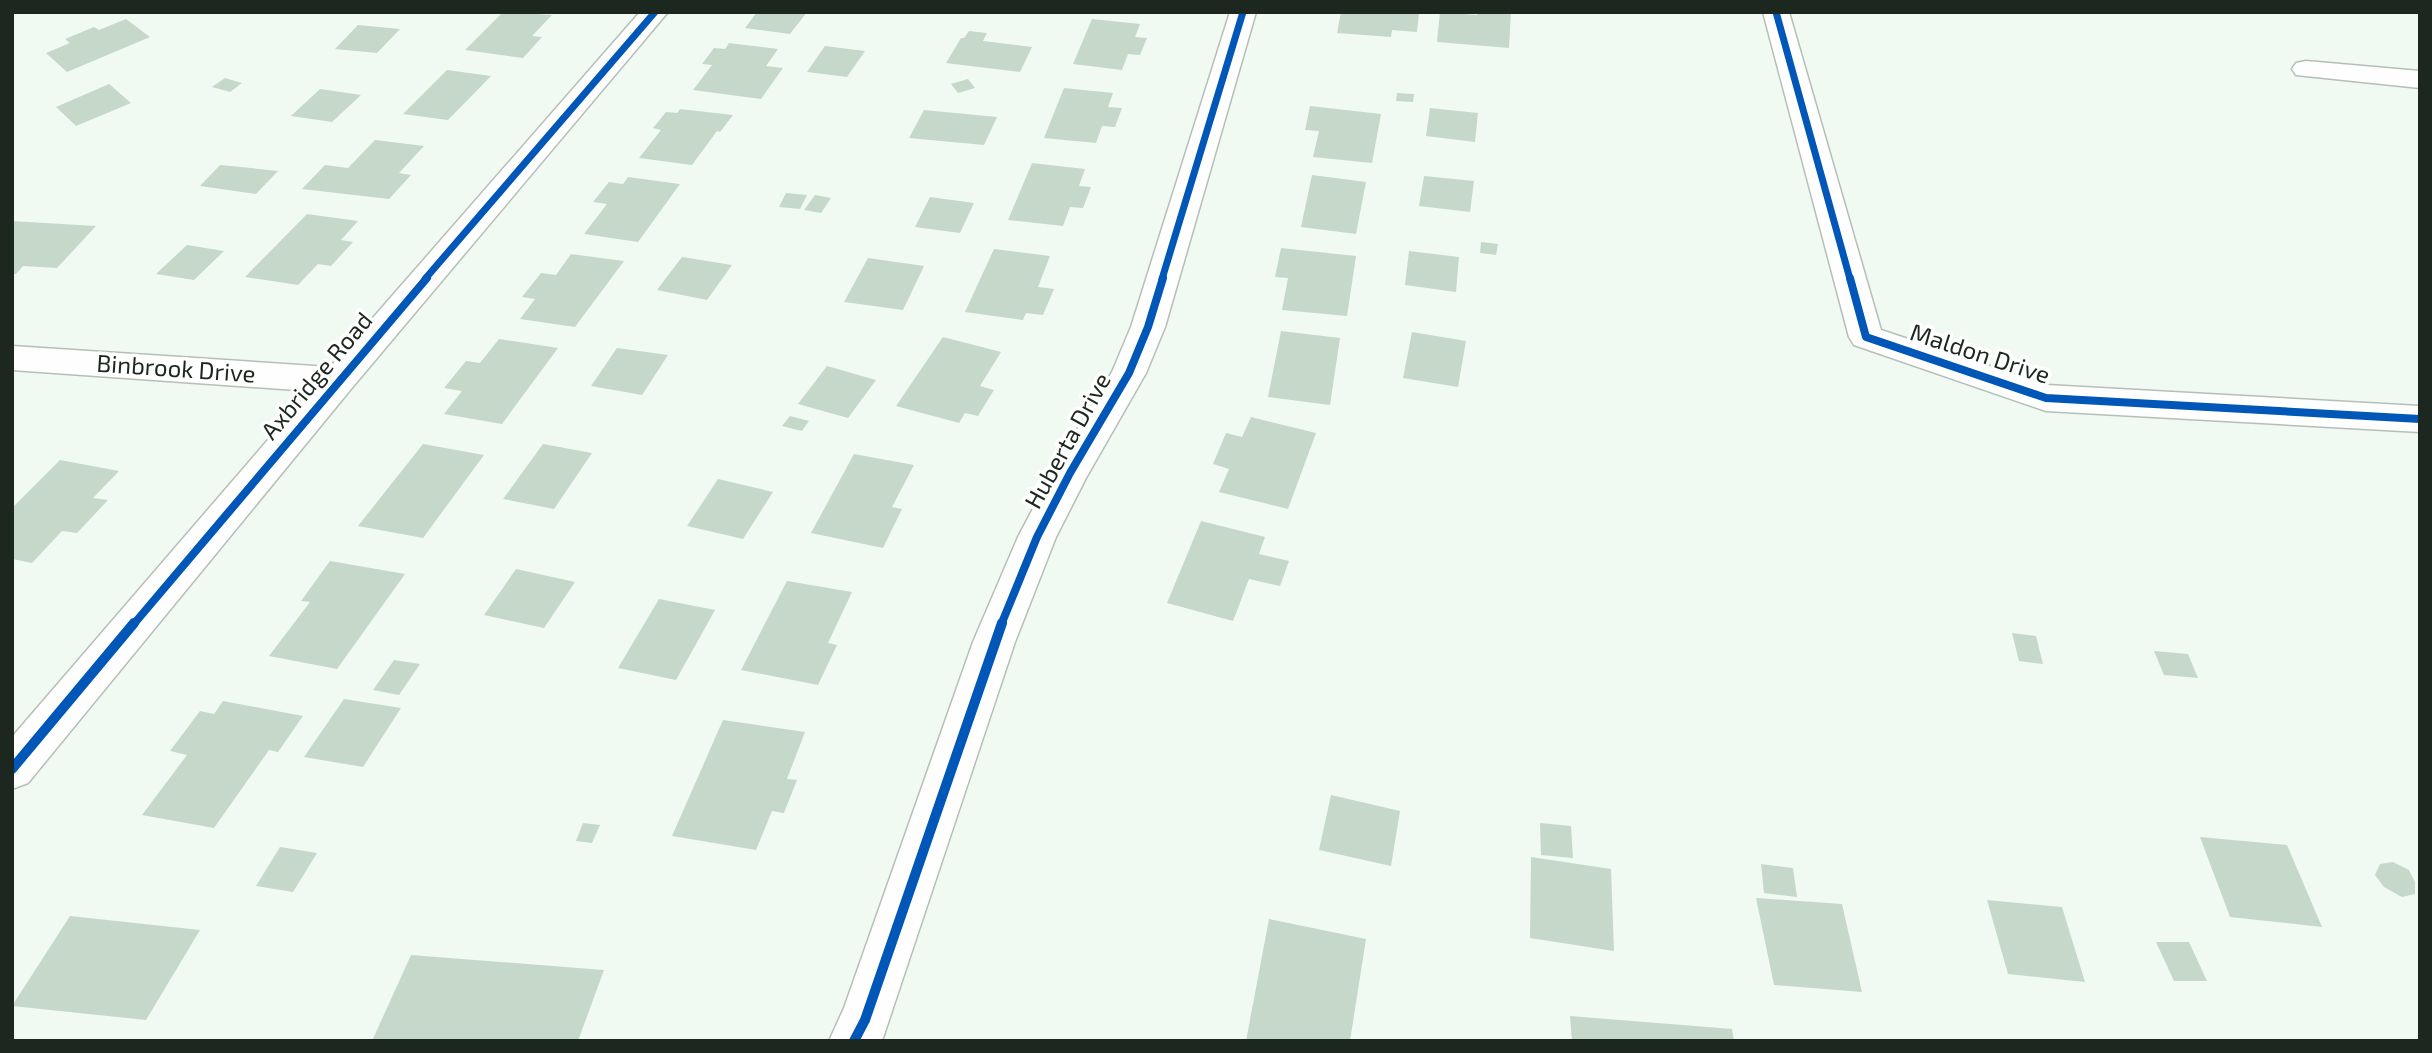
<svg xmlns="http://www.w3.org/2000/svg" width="2432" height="1053" viewBox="0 0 2432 1053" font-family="'Exo 2',sans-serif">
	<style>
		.building { fill: #c5d8ca }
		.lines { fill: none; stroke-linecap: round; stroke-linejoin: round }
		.minor-casing { stroke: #b5bfb7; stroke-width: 3 }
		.minor { fill: #fdfefd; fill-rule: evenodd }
		.cycleway-far2-casing { stroke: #fff; stroke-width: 10 }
		.cycleway-far1-casing { stroke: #fff; stroke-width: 12 }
		.cycleway-casing { stroke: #fff; stroke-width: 15 }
		.cycleway-far2 { stroke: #0057b8; stroke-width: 7 }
		.cycleway-far1 { stroke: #0057b8; stroke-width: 8 }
		.cycleway { stroke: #0057b8; stroke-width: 10 }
		.labels { text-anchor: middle; stroke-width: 7; stroke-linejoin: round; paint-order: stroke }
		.street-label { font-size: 24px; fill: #1c271f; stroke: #fff }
	</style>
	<rect width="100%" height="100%" fill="#f0faf2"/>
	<g class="building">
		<polygon points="503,12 552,15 532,36 542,37 523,58 465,50"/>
		<polygon points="757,12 807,12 790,34 745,28"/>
		<polygon points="1341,12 1419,13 1417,32 1392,30 1391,37 1337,33"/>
		<polygon points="1440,12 1477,15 1477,12 1511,12 1509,48 1437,42"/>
		<polygon points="126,19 150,37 67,72 46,53 70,43 65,39 94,27 99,30"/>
		<polygon points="1092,19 1140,24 1135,37 1147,38 1140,55 1128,54 1122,70 1073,64"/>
		<polygon points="358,25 400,29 377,53 335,49"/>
		<polygon points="969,31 987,33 983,41 1032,47 1020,72 946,63 961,38 964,38"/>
		<polygon points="729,43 778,49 766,66 783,68 761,99 693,90 712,65 702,64 714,48 725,49"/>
		<polygon points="825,46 865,51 847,77 807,72"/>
		<polygon points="447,70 491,76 448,120 403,114"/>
		<polygon points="225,78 242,83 230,92 212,87"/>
		<polygon points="968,79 975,88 958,93 951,84"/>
		<polygon points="109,84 131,103 76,126 56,107"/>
		<polygon points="1064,88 1113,93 1108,107 1122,108 1115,127 1102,126 1096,143 1044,138"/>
		<polygon points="320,89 361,95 332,122 291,116"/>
		<polygon points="1397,93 1414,94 1413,102 1396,101"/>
		<polygon points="1310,106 1381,114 1372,163 1313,157 1319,131 1305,130"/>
		<polygon points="1430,108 1478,113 1475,142 1426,136"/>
		<polygon points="680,109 733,115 720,132 717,131 692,165 639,158 661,130 653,128 666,112 677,113"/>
		<polygon points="924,110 997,117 984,145 909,138"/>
		<polygon points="375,140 424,146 399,173 411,175 389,199 302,189 325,165 348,168"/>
		<polygon points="1032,163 1085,169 1079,186 1091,187 1083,208 1070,207 1063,226 1008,220"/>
		<polygon points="220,165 241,167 278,171 256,194 200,186"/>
		<polygon points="1312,175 1366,182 1356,234 1301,227"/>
		<polygon points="1424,176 1474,181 1470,212 1419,206"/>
		<polygon points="628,177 680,184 638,242 584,234 607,204 593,202 609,182 623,184"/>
		<polygon points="786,193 807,195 800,209 779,207"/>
		<polygon points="815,195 831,198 821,213 804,210"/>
		<polygon points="930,197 974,203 960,233 915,227"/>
		<polygon points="307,214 358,221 341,240 353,242 331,266 318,264 298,285 245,277"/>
		<polygon points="12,221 96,226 57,268 23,266 16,274 12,274"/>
		<polygon points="1481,242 1498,244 1496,255 1480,253"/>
		<polygon points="187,245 224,251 194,280 156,274"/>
		<polygon points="1281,248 1356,256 1347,316 1282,310 1288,278 1275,277"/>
		<polygon points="994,249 1050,256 1038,287 1054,289 1043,315 1026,313 1023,320 965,312"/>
		<polygon points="1409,251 1459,257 1456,292 1405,285"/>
		<polygon points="571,254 624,261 575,327 520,319 535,299 522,297 541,273 556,275"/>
		<polygon points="682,257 732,265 707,300 657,290"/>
		<polygon points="868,258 924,266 903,310 844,302"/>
		<polygon points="1281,331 1340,338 1330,405 1268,397"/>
		<polygon points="1412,332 1466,341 1458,387 1403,378"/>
		<polygon points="943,337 1001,352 980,386 994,390 978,416 965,413 959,423 896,406"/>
		<polygon points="499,339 558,348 502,424 444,414 462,391 444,388 466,361 480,363"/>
		<polygon points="617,348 668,355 642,395 591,386"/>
		<polygon points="827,366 876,380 848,418 798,404"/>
		<polygon points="790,416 809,421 802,431 782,426"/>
		<polygon points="1251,417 1316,433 1288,509 1219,492 1229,469 1213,464 1226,433 1242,437"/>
		<polygon points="423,444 484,455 423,538 358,526"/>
		<polygon points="543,444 592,453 554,509 503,499"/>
		<polygon points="854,454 914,465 892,507 902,509 883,548 811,533"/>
		<polygon points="60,460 119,471 93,498 108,500 77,533 62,531 32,563 12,559 12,508"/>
		<polygon points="718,479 773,492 743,539 687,526"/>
		<polygon points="1201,521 1265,537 1259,554 1289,561 1280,586 1249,579 1233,621 1167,603"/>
		<polygon points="330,561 405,574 337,669 269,656 310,602 301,601"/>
		<polygon points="516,569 575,582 544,628 484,615"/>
		<polygon points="787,581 852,592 828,643 837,645 818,685 741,670"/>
		<polygon points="659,599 715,610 676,680 618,668"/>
		<polygon points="2012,633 2036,636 2043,664 2019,661"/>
		<polygon points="2154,651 2188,654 2198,678 2164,675"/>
		<polygon points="394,660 420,664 399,695 373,690"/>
		<polygon points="344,699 401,708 363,767 304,757"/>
		<polygon points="223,701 303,716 278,752 269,750 214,828 142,815 187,755 170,751 200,711 214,714"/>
		<polygon points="723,720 805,732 787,779 797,780 784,813 772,811 756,850 672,836"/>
		<polygon points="1331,795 1400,811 1391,866 1319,850"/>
		<polygon points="583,823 600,825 592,843 576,841"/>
		<polygon points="1540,823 1571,826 1573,858 1541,855"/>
		<polygon points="2200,837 2287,845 2322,927 2230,917"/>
		<polygon points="280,847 317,853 293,892 256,886"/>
		<polygon points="1531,857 1611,869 1614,951 1530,938"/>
		<polygon points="2393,862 2409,870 2415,882 2415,894 2402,897 2384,887 2375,875 2380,864"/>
		<polygon points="1761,864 1793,868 1797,897 1764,893"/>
		<polygon points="1756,898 1842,904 1862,992 1774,985"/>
		<polygon points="1987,900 2062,907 2085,982 2008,974"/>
		<polygon points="70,916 200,930 146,1020 12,1006"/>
		<polygon points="1269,919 1366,939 1350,1041 1246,1041"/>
		<polygon points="2156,942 2189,942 2207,981 2174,981"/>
		<polygon points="411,955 604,970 578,1041 372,1041"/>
		<polygon points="1570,1016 1732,1029 1734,1041 1572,1041"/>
	</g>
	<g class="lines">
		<g class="minor-casing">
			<g id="minor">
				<polygon points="640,12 668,12 351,389 28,783 12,789 12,737 310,391 12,370 12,346 330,367"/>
				<polygon points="1230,12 1256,12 1165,327 1146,373 1086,478 1056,537 1015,642 883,1038 881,1041 829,1041 844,1008 973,642 1018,537 1057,463 1112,372 1131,327"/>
				<polygon points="1763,12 1789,12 1881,330 2047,385 2420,406 2420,432 2046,411 1854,345 1849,337"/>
				<polygon points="2306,61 2420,71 2420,88 2296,75 2292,69 2296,63"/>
			</g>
		</g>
		<use href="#minor" class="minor"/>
		<g class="cycleway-far2-casing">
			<g id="cycleway-far2">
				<polyline points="1776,12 1850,279"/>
				<polyline points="425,279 655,12"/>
				<polyline points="1162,279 1243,12"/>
			</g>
		</g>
		<g class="cycleway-far1-casing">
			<g id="cycleway-far1">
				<polyline points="1850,278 1866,337 2046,398 2420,419"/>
				<polyline points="133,625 427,278"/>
				<polyline points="1001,625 1037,537 1070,473 1129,373 1148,327 1163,278"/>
			</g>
		</g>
		<g class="cycleway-casing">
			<g id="cycleway">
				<polyline points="12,769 134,623"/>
				<polyline points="854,1041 865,1020 1002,623"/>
			</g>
		</g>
		<use href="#cycleway-far2" class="cycleway-far2"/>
		<use href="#cycleway-far1" class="cycleway-far1"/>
		<use href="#cycleway" class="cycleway"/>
	</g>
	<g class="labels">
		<g class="street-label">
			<text transform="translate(1980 354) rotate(18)" y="8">Maldon Drive</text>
			<text transform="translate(176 369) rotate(4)" y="8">Binbrook Drive</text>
			<text transform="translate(317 376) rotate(-50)" y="8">Axbridge Road</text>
			<text transform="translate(1068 441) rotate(-61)" y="8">Huberta Drive</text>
		</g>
	</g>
	<rect width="2432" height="1053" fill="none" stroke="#1c271f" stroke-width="28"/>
</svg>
